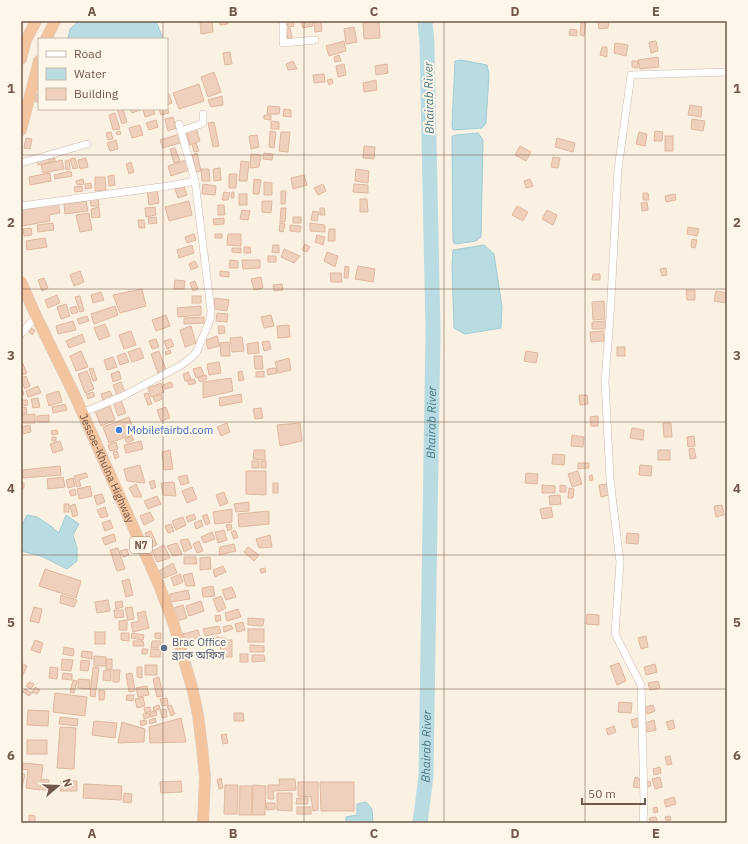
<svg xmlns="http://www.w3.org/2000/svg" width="748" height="844" viewBox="0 0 748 844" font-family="'IBM Plex Sans','Noto Sans Bengali',sans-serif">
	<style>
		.water { fill: #b9dce3; stroke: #9fccd4 }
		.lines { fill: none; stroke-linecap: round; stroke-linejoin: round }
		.river { stroke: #b9dce3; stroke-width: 15 }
		.building { fill: #efd0bc; stroke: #e0b79d }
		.minor-casing { stroke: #cbb9aa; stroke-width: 8 }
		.trunk-casing { stroke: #d7d0cc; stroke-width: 12 }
		.minor { stroke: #fff; stroke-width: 7 }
		.trunk { stroke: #f4c49e; stroke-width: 11 }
		.grid { fill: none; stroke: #71584a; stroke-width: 1; stroke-opacity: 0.55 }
		.shop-dot { fill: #3f7fe0; stroke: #fef6e8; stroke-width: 1.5 }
		.service-dot { fill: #5c6f8a; stroke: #fef6e8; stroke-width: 1.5 }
		.labels { text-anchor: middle; stroke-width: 4; stroke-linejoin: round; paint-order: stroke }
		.shield { fill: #fef6e8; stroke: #9b8779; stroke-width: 1 }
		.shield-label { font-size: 10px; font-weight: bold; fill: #71584a }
		.shop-label { font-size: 11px; fill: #366cbe; stroke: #fef6e8; text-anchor: start }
		.street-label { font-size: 11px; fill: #71584a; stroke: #fef6e8 }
		.service-label { font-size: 11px; fill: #4e5e75; stroke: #fef6e8; text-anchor: start }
		.water-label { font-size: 12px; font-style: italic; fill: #467984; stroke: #fef6e8 }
		.neatline { fill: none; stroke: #71584a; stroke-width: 1.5 }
		.grid-label { font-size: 13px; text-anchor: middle; font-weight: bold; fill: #71584a }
	</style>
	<rect width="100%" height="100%" fill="#fbf1e3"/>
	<g class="water">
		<polygon points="79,21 156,21 163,39 68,39 70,29"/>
		<polygon points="461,60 487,65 489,74 486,123 482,128 453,130 452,125 455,61"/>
		<polygon points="478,133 483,140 481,237 476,241 455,244 453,242 452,136 456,135"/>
		<polygon points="484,245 494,254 502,307 501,328 465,334 454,328 452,266 453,250"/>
		<polygon points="27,515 37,517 52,527 59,533 66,515 79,524 73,535 77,548 77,561 67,569 41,556 21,551 21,527"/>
		<polygon points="366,802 372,809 373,823 346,823 346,817 357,815 357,804"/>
	</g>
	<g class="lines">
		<path class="river" id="s1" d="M 420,823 L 426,776 L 433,331 L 427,43 L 425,21"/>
	</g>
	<g class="building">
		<polygon points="200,21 212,21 213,32 201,34"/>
		<polygon points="220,21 227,21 228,24 220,25"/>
		<polygon points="287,21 293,21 294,26 288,27"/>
		<polygon points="301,21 312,21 313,26 303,28"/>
		<polygon points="314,21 321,21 322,31 315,32"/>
		<polygon points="379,21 380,38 364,39 363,23"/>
		<polygon points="598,21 609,21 608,28 599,29"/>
		<polygon points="581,22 586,22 584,36 580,35"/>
		<polygon points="354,27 357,42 346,44 344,29"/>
		<polygon points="290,28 292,38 288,39 286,29"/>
		<polygon points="570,29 577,30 577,36 569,35"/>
		<polygon points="344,41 346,51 329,56 326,46"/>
		<polygon points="656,41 658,51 651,53 649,42"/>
		<polygon points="615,43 628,45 626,56 614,53"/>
		<polygon points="602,47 607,47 607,57 600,55"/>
		<polygon points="230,52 232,64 225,65 223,53"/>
		<polygon points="339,55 341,61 335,62 334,57"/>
		<polygon points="658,57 659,67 640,69 638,60"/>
		<polygon points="293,61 297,69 288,70 286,64"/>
		<polygon points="632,61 638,61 638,68 632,67"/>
		<polygon points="344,64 346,75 338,77 336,66"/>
		<polygon points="387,64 388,73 376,75 375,66"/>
		<polygon points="214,72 221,92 208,97 201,77"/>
		<polygon points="324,74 325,82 314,83 313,75"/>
		<polygon points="332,79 333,83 329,85 327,80"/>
		<polygon points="376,80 377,90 364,92 363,83"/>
		<polygon points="199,84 204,101 179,109 173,93"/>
		<polygon points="37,94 39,94 37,102 34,101"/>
		<polygon points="167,94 169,94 172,103 167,105"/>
		<polygon points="222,96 223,105 211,107 208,100"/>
		<polygon points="690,105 702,107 701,117 688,115"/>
		<polygon points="268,106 280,107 279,114 267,114"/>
		<polygon points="167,107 169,113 161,115 159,109 167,109"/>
		<polygon points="117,109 123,109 127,122 122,124"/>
		<polygon points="130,109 139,109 140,110 132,113"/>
		<polygon points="143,109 153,109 155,114 145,117"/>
		<polygon points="284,109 291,110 291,117 283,116"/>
		<polygon points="115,113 120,129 113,130 109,115"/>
		<polygon points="264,115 271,115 271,120 264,119"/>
		<polygon points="173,117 176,128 168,131 165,119"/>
		<polygon points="692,119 705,121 703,131 691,129"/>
		<polygon points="156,120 158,127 149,130 146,123"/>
		<polygon points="271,121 279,122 279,129 271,129"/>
		<polygon points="214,122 219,146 213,147 208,123"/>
		<polygon points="140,125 143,135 132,138 129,128"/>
		<polygon points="196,128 200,141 190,145 186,131"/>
		<polygon points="120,131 121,134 117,135 116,132"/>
		<polygon points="270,131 276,132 274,148 269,147"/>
		<polygon points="655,131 663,132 662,141 654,141"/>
		<polygon points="111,132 113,139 108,140 106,133"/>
		<polygon points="281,132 290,132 288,152 279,151"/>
		<polygon points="639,132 647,134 645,146 636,144"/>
		<polygon points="180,134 183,142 163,148 160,140"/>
		<polygon points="257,135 259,147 251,149 249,136"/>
		<rect x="665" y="136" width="8" height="15"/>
		<polygon points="26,138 32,139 30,149 24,148"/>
		<polygon points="557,138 575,143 573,152 555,147"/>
		<polygon points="116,140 118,149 110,151 107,143"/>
		<polygon points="196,143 199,151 194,152 192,144"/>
		<polygon points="364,146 375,147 374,159 363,158"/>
		<polygon points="520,146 531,152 526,161 515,155"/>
		<polygon points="175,148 180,161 174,163 170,149"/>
		<polygon points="197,153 201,171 196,172 192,155"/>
		<polygon points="264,153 273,154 272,160 263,159"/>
		<polygon points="251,154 261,155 259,167 250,168"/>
		<polygon points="47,156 48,160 55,158 55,161 38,165 37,159"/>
		<polygon points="553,157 560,158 558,168 551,167"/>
		<polygon points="75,158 78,168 73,169 70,159"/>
		<polygon points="86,158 88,167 80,169 78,160"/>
		<polygon points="62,160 64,169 43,173 41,165"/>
		<polygon points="69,160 70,169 66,170 65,161"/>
		<polygon points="186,160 189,170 171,176 168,166"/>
		<polygon points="241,161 249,162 247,181 239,181"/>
		<polygon points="131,162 134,172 129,174 126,164"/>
		<polygon points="220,168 221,180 214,181 213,169"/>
		<polygon points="201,169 209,169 210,181 202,181"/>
		<polygon points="356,169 369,171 368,183 355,181"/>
		<polygon points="71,171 72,176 55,179 54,175"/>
		<polygon points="50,173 51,181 30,185 29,177"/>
		<polygon points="229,174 237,174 236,188 229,188"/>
		<polygon points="114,175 115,185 109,186 108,176"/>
		<polygon points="304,175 307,185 293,189 291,178"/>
		<polygon points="95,177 105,177 106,190 95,191"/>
		<polygon points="83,179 84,184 77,185 76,181"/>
		<polygon points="254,179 261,180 259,194 253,194"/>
		<polygon points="530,179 533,186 526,188 524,181"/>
		<polygon points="264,182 272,183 272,195 264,195"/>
		<polygon points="91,183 92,188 85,189 85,184"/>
		<polygon points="203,184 216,186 215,195 202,194"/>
		<polygon points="323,184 326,191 318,195 314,188"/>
		<polygon points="354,184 368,185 368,193 353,192"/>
		<polygon points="82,186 83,191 75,192 74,187"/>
		<polygon points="184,186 187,195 178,198 175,189"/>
		<polygon points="157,189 159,203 149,205 147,190"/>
		<polygon points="281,191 286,191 285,204 281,204"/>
		<polygon points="224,192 230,193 228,200 222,200"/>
		<polygon points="232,192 234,192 234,198 231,198"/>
		<polygon points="643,193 648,193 649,200 643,200"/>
		<rect x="239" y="194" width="8" height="11"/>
		<polygon points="675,194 676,200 666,202 665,196"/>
		<polygon points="90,197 98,197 99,206 91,206"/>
		<polygon points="360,199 367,199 368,212 360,212"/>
		<polygon points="86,201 88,211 65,214 64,204"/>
		<polygon points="189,201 192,215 169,221 165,207"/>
		<polygon points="262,201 272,201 271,213 262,212"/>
		<polygon points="647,202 648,210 642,211 641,203"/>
		<polygon points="58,203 60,213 49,215 50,221 22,226 21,209"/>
		<polygon points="218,205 224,205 225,215 218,215"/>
		<polygon points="517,206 528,212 523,221 512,215"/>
		<polygon points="99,207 100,217 92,218 91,209"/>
		<polygon points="155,207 156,215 146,217 145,208"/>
		<polygon points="281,208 286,208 285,222 280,222"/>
		<polygon points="320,208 324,208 325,215 320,215"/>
		<polygon points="242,210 250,211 248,220 240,219"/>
		<polygon points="547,210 557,215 553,225 542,219"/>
		<polygon points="313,211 319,212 317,221 311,220"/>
		<polygon points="89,213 92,230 80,232 76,215"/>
		<polygon points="156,217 157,223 149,224 148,218"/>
		<rect x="293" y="217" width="8" height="6"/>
		<polygon points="224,218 224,224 214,225 213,219"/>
		<polygon points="138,220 144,220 145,228 139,228"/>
		<polygon points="53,223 54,230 38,232 37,225"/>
		<polygon points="280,223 285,224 283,232 279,231"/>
		<polygon points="310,223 325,225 325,232 310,231"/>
		<polygon points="290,225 301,226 300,232 290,231"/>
		<polygon points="688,227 699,229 697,236 687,234"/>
		<polygon points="31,228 32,235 24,236 23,229"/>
		<polygon points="329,229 335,229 335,241 328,241"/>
		<polygon points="194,234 196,240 187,243 185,237"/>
		<rect x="215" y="234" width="7" height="4"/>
		<polygon points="228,234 241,234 241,246 227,245"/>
		<polygon points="317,235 325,237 323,245 315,242"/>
		<polygon points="45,238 47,247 27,250 26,241"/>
		<polygon points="692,239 697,240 695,248 691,247"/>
		<polygon points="305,244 310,247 307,252 302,250"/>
		<polygon points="192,245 194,253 179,258 177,250"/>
		<polygon points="273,245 279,245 279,253 272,252"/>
		<polygon points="244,247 250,247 251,253 244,253"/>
		<polygon points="232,248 241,248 241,253 232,252"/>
		<polygon points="284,249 300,256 294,263 281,257"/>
		<polygon points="327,252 338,256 335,267 324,261"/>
		<rect x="268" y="256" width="8" height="6"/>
		<polygon points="230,260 238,261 238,268 229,268"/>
		<polygon points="242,260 260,260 260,268 243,269"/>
		<polygon points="195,261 198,267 191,270 189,264"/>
		<polygon points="345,266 349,267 348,278 344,278"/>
		<polygon points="358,266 375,269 373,282 355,279"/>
		<polygon points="666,268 667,275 662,276 660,269"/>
		<polygon points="80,271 84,282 74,286 70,275"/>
		<polygon points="220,271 229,272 229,277 220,276"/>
		<polygon points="330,273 341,273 342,282 331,282"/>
		<polygon points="593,274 600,274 600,280 592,280"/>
		<polygon points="261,277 263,288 254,290 251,279"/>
		<polygon points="44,278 48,288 42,291 38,280"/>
		<polygon points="175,280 185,281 184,289 174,289"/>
		<polygon points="195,281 198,289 193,291 190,283"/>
		<polygon points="282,284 283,290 274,291 273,285"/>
		<polygon points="142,289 146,306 120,313 113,295"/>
		<polygon points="686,290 695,290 695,300 687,300"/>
		<polygon points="716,291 727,293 726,303 714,301"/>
		<polygon points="101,292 104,300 93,303 91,295"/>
		<polygon points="57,295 60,303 48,308 45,300"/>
		<polygon points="80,296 84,311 80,312 75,297"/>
		<rect x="192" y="296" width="9" height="7"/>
		<polygon points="215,298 229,300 227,311 214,309"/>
		<polygon points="604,301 605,319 593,320 592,302"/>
		<polygon points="66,304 70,316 61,319 57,307"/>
		<polygon points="76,306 78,312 72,314 70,308"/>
		<polygon points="115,306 118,315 94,324 91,314"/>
		<polygon points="201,306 201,315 178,317 177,308"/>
		<polygon points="217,313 228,314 227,322 216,321"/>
		<polygon points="166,315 170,326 156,331 152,320"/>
		<polygon points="271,315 274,326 264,328 261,317"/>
		<polygon points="87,316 89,321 79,324 77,319"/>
		<polygon points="204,317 204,323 184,324 184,318"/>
		<polygon points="73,321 76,330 58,334 56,326"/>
		<polygon points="606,321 606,329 592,329 592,322"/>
		<polygon points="105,324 110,336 99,340 94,328"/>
		<polygon points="289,325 290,337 278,338 277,326"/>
		<polygon points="191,326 196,343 185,347 180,330"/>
		<polygon points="218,326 224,326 225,333 219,334"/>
		<polygon points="32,328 35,331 32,335 29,332"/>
		<polygon points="131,331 136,345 124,349 119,335"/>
		<polygon points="603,331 604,341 591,342 590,332"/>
		<polygon points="82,334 85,342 69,348 66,341"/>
		<polygon points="217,336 220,346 208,349 206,340"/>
		<polygon points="242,337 244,351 232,352 230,338"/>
		<polygon points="156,339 159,347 152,349 149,341"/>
		<polygon points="171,339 174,346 167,349 164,341"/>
		<polygon points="269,341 271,349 264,351 262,342"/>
		<polygon points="229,342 230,356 221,356 220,343"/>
		<polygon points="258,342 259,353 248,354 247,344"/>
		<rect x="617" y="347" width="8" height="9"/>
		<polygon points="140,348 144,358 132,362 128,352"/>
		<polygon points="170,350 171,353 166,355 165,352"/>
		<polygon points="81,351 88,367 76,371 70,356"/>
		<polygon points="159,351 166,370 158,373 151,354"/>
		<polygon points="526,351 538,353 536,363 524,361"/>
		<polygon points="125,353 129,362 120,365 117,356"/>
		<polygon points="254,356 262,356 263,369 255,369"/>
		<polygon points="113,357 117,367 107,370 104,360"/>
		<polygon points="289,358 291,370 278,373 275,362"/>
		<polygon points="21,362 22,362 27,373 22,375 21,372"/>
		<polygon points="219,362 221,373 209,375 207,364"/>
		<polygon points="201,367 204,375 196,378 193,369"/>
		<polygon points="93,368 97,380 93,381 89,369"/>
		<polygon points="276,368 277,373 268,375 267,369"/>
		<polygon points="87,371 94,389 85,393 78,374"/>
		<polygon points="119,371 121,379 113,382 111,374"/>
		<polygon points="242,371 244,380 239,381 238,372"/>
		<polygon points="264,371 264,377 256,377 256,372"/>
		<polygon points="188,372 191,379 185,381 183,374"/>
		<polygon points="206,375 207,379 200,382 198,378"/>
		<polygon points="26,376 30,386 25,389 21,380 21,378"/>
		<polygon points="231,378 233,391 203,398 203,382"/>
		<polygon points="194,379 196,383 189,385 187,381"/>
		<polygon points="121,382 125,392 117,395 113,385"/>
		<polygon points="171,382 173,387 165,389 163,385"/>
		<polygon points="161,383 164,392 151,397 148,388"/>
		<polygon points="21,386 24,394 21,396"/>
		<polygon points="38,386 41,393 28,397 26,391"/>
		<polygon points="59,391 62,402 49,406 46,395"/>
		<polygon points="110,391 113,397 103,401 101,394"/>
		<polygon points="93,392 95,396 88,399 86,394"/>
		<polygon points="148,393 152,404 148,405 144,394"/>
		<polygon points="161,394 162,399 155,402 153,397"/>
		<polygon points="241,394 242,402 220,406 219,398"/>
		<polygon points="579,395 587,395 588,404 580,405"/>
		<polygon points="38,398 40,407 33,408 31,399"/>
		<polygon points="21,400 27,400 28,405 21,406"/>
		<polygon points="121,400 126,413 118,416 113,402"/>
		<polygon points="65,404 67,410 53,413 52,407"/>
		<polygon points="110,406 115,420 101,426 95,411"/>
		<polygon points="26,407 27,413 21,414 21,408"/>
		<polygon points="166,407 170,418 161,421 157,410"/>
		<polygon points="261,408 263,418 255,419 253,409"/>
		<polygon points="35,414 35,423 21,423 21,415"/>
		<polygon points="49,415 49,422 37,422 37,416"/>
		<polygon points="598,416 598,426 591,426 590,417"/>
		<polygon points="129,417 135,434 109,443 103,427"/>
		<polygon points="227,423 230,432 221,436 217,427"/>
		<polygon points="300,423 302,441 280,446 277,425"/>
		<polygon points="663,423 671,423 672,437 664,437"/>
		<polygon points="30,425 31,432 22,434 23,430 21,429 21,427"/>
		<polygon points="632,428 644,430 643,440 630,438"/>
		<polygon points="57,430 58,434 52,435 51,431"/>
		<polygon points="572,435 584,437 583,447 571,446"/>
		<polygon points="132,436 134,440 127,443 125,439"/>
		<polygon points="694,436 695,446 688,447 687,437"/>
		<rect x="52" y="437" width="4" height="4"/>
		<polygon points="60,441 63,450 53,453 50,444"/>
		<polygon points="141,441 143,449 126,453 124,445"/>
		<polygon points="116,442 118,449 110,451 108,445"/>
		<polygon points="694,448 696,458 690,459 689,449"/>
		<polygon points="170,450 173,469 164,470 162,452"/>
		<polygon points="254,450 265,450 265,460 253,459"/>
		<rect x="658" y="450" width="12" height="10"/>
		<polygon points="117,451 119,457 115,459 113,452"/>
		<polygon points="553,454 565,455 564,465 552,464"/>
		<rect x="252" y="461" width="7" height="7"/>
		<rect x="261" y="461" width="5" height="7"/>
		<polygon points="578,463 589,463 589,468 578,469"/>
		<polygon points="140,465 145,483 127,481 124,469"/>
		<polygon points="640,465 652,466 651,476 639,475"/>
		<polygon points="60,466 61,475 23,478 22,470"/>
		<polygon points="246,471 266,471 266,495 246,494"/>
		<polygon points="578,471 582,484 572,487 568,474"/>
		<polygon points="86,473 88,477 79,480 81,486 77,487 74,476"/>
		<polygon points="526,473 538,474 537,484 525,483"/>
		<polygon points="187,475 189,483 181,485 178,477"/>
		<polygon points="592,475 593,480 590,481 589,476"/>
		<polygon points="63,477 65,487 48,489 47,479"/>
		<polygon points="73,478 75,486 68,488 66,480"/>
		<polygon points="154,480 156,487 152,489 149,482"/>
		<polygon points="174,482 176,496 163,495 161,483"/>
		<rect x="21" y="483" width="3" height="5"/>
		<rect x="273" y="483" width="5" height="10"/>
		<polygon points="136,484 142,497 134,497 129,488"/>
		<polygon points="607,484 609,495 601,497 599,485"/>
		<polygon points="542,485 555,486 555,493 542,493"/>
		<polygon points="560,485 566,486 566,492 560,492"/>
		<polygon points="90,486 92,496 79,499 77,489"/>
		<polygon points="192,487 197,499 187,503 182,491"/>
		<polygon points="569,488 574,489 573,498 568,498"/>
		<polygon points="75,489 76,495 71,496 69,491"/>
		<polygon points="224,492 228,503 220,506 216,495"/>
		<polygon points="102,494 105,502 97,505 94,496"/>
		<polygon points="560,495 561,504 550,505 549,496"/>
		<polygon points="157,496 161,504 148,509 144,501"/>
		<polygon points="249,502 249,511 236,512 234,504"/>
		<rect x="64" y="504" width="5" height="8"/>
		<polygon points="75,504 78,515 73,517 70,506"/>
		<polygon points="722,505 724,515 716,517 714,506"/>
		<polygon points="105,507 108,516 101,518 97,510"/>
		<polygon points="551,507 553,517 542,519 540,509"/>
		<polygon points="232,509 232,522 215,524 213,512"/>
		<polygon points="269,511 269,524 239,527 238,514"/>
		<polygon points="150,512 154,520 144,525 140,516"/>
		<polygon points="194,514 196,519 188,522 186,517"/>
		<polygon points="207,514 210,523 206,525 202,516"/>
		<polygon points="183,517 186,525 176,530 172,521"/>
		<polygon points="110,520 113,528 105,531 102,523"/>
		<polygon points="201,520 203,526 196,529 194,523"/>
		<polygon points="171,524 174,531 168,533 165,526"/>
		<polygon points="231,524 232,529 228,531 226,525"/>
		<polygon points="224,530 227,540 218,543 215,532"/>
		<polygon points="235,530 238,537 234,539 231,532"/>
		<polygon points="151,531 157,545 151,547 145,533"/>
		<polygon points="212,532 215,539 204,543 201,537"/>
		<polygon points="627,533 639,534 638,544 626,543"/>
		<polygon points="114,534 116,541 105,545 102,538"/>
		<polygon points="270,535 272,547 259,548 256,539"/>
		<polygon points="188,539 192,548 184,552 180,540"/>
		<polygon points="199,541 203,551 197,553 193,544"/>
		<polygon points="177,543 182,554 173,556 167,546"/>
		<polygon points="234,544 236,551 219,555 220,547"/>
		<polygon points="164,545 170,558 157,562 152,551"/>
		<polygon points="248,547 259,555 254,561 244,552"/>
		<polygon points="118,548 125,569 117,571 110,550"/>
		<polygon points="127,549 129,555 123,557 120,551"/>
		<polygon points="184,557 196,557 197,564 184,564"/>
		<polygon points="210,557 211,569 200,570 200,558"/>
		<polygon points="173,563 177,573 164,578 159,571"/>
		<polygon points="223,566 226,572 215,577 213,570"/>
		<polygon points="265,568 266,572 261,573 260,569"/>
		<polygon points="45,569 81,581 76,598 39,586"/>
		<polygon points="192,573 195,586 186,586 183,575"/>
		<polygon points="180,574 183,582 174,586 171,578"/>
		<polygon points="129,579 133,595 126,597 122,581"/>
		<polygon points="213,586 215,596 203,597 202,588"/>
		<polygon points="232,587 236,597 226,600 222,590"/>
		<polygon points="188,590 190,599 170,602 170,594"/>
		<polygon points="61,595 77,600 74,607 60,603"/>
		<polygon points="221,596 226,608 218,612 213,599"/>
		<polygon points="108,600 110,611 97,613 95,602"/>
		<polygon points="122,601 123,607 116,609 115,602"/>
		<polygon points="201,601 204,611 189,616 186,606"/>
		<polygon points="183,605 187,618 177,621 174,608"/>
		<polygon points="34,607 42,609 39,623 30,621"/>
		<polygon points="132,607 134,619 128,620 125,608"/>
		<polygon points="238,609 241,617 227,621 225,613"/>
		<polygon points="114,610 123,610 124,617 115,618"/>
		<polygon points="145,611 149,628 133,632 131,623 139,621 137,613"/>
		<polygon points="587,614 599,615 599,625 586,624"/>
		<polygon points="220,615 221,620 216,622 215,616"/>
		<polygon points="248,618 264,619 263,626 248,625"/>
		<polygon points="127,620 127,630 119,630 119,621"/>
		<polygon points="243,622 245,630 237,632 235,624"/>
		<polygon points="231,625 233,629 224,632 223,627"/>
		<polygon points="219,626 221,633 205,636 203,629"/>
		<rect x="248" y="629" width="16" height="13"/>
		<polygon points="198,630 200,637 185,642 183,634"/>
		<rect x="95" y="632" width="10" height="12"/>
		<polygon points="121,633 129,633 129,641 121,640"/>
		<polygon points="132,633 144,635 143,640 131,638"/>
		<polygon points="155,633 161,633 161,639 155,638"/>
		<polygon points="646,636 648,647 641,649 638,638"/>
		<polygon points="213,637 213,644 203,645 203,638"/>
		<rect x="214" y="637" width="5" height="10"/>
		<polygon points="221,638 226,638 226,640 232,640 232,657 220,657"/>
		<polygon points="35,640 43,643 40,653 31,650"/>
		<polygon points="133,641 143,641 144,646 133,646"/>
		<polygon points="152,641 161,641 161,648 151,648"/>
		<polygon points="250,645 264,646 264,652 250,652"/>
		<polygon points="64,647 74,649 73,656 63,654"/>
		<polygon points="142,649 148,649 147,654 142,654"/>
		<polygon points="151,649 161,650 160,657 150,657"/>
		<polygon points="82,651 92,652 92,659 81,657"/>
		<rect x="240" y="654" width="8" height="8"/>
		<polygon points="252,655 264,655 265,661 252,662"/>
		<polygon points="94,656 106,657 106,666 94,666"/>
		<polygon points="62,659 73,660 71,671 61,670"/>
		<polygon points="107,659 112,659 112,670 106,669"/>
		<polygon points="81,660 90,661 88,671 80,670"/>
		<polygon points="21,663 27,666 21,679"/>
		<polygon points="619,663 626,681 617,685 610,666"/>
		<polygon points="655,664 657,672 646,675 644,667"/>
		<rect x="145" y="665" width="12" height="10"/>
		<polygon points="50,667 58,668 57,679 49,678"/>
		<polygon points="93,667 99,668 95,697 90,696"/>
		<polygon points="137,667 142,667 142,678 137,677"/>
		<polygon points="104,670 111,671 111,681 103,680"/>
		<polygon points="113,670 120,670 119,682 113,682"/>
		<polygon points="63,673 72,674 72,680 62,679"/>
		<polygon points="132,673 135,691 129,692 126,674"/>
		<polygon points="159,677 163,696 157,697 153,679"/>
		<polygon points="78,679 90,680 90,689 78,688"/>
		<polygon points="73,680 77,681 74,693 70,692"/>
		<polygon points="658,681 660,688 650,690 648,683"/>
		<polygon points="29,682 34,684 31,689 26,686"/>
		<polygon points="147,686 149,695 138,697 136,688"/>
		<polygon points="35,687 40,690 37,694 32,692"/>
		<polygon points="25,689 32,693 29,696 23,692"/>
		<polygon points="99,690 105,691 104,700 99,700"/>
		<polygon points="55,693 87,697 85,716 53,712"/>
		<polygon points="127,695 134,695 133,701 126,700"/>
		<polygon points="143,697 145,706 137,708 135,699"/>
		<polygon points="167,698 168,705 162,706 160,699"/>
		<polygon points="619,702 632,703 631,713 618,712"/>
		<polygon points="159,705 160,709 154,711 153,707"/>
		<polygon points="171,705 175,714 171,716 167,706"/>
		<polygon points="653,705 655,711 647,714 645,707"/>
		<polygon points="150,707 151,711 145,713 144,708"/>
		<polygon points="166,709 167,717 162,718 160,710"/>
		<polygon points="28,710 49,711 48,726 27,725"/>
		<polygon points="156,711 157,715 151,717 150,712"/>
		<polygon points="149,713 150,717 144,719 143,714"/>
		<polygon points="234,713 243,713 244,721 234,721"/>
		<polygon points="60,717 78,719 77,726 59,724"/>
		<polygon points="155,718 156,722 150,724 149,720"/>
		<polygon points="181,718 186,742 150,743 149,727"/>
		<polygon points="638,718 640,726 633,728 631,720"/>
		<polygon points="146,720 147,724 141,726 140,721"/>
		<polygon points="654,720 656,730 647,732 645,723"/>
		<polygon points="673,720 675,728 669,730 666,722"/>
		<polygon points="94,721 117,723 115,738 92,735"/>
		<polygon points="122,722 145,729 144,742 118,743"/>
		<polygon points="614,726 616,732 608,735 606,729"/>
		<polygon points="60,727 76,728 74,769 57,768"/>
		<polygon points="226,734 228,743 223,744 221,735"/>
		<rect x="27" y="740" width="20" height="14"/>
		<polygon points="670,756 672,764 667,765 665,757"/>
		<polygon points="23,763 43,765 40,790 26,788 28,770 22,769"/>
		<polygon points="660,767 661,773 654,775 653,769"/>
		<polygon points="21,773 25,775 21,790"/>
		<polygon points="635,777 642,780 642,788 633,787"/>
		<polygon points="660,777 662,787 655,789 652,779"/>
		<polygon points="221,778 223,788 219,789 217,780"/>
		<polygon points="43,779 49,780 48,790 42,790"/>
		<polygon points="279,779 295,779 296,790 273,791 274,799 268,799 268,785 280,785"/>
		<polygon points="61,781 77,781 77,791 60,791"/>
		<polygon points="181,781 182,792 161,793 160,782"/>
		<polygon points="650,781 651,786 647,787 646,782"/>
		<polygon points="298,782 318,782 318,810 313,811 311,797 298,796"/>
		<polygon points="320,782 354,782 354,811 321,811"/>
		<polygon points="84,784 122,786 121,800 83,798"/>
		<polygon points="225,785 238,785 237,814 224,814"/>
		<polygon points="253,785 266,786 265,815 252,815"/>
		<polygon points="240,786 252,786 252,815 239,815"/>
		<polygon points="124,793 132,794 131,803 123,802"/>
		<polygon points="277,793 292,793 292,811 277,810"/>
		<polygon points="674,797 676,804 666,807 664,800"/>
		<polygon points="297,798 308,798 308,804 296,804"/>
		<polygon points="266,803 275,803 275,809 267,810"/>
		<rect x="297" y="807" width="14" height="7"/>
		<polygon points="657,807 658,812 654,813 653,808"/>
		<polygon points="29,815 35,816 35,823 29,823"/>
		<polygon points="670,816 671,820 666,821 665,817"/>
		<polygon points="656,817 658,823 651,823 649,818"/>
	</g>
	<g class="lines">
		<g class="minor-casing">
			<g id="minor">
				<polyline points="283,21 283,43 315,40"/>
				<polyline points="181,131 201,124 203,122 203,114"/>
				<polyline points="21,163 87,144"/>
				<polyline points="21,206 168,186 195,181"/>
				<polyline points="21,334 36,316"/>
				<polyline points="82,413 123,396 180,366 192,357 197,351 210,320 211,310 195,181 179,124"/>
				<polyline points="643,823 644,800 641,685 615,634 620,562 610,479 605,381 610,317 618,169 631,75 727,72"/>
			</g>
		</g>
		<g class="trunk-casing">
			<g id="trunk">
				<polyline points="46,39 55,21"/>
				<polyline points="21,59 26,40 36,21"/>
				<polyline points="21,130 39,61"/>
				<path id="s2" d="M 21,282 L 36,316 L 75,396 L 159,585 L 174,625 L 193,691 L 198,715 L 202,747 L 205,777 L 203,823"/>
			</g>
		</g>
		<use href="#minor" class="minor"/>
		<use href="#trunk" class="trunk"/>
	</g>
	<path class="grid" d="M 163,21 L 163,39M 304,21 L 304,823M 444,21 L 444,823M 585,21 L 585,823M 163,109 L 163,823M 21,155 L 727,155M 21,289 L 727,289M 21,422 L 727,422M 21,555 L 727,555M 21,689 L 727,689"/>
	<circle class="shop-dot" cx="119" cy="430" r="4"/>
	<circle class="service-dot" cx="164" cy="648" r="4"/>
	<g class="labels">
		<rect class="shield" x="130" y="537" width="22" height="16" rx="3"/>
		<g class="shield-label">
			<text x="141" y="549">N7</text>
		</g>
		<g class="shop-label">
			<text x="127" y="434">Mobilefairbd.com</text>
		</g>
		<g class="street-label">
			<text dy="4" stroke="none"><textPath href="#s2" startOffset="205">Jessoe-Khulna Highway</textPath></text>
		</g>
		<g class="service-label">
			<text x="172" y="646">Brac Office<tspan x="172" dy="13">ব্র্যাক অফিস</tspan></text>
		</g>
		<g class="water-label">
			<text transform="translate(429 98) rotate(-91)" y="4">Bhairab River</text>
			<text dy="4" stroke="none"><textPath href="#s1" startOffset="401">Bhairab River</textPath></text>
			<text dy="4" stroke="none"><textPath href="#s1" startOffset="77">Bhairab River</textPath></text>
		</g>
	</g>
	<rect width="748" height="844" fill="none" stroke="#fef6e8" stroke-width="44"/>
	<rect x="38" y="38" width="130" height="72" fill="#fef6e8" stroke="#c6b7a9"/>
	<rect x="46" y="51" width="20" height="6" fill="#ffffff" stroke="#c6b7a9"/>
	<text x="74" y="58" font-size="12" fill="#71584a">Road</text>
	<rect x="46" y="68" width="20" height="12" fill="#b9dce3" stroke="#c6b7a9"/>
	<text x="74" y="78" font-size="12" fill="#71584a">Water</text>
	<rect x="46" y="88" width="20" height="12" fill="#efd0bc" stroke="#c6b7a9"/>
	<text x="74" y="98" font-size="12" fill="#71584a">Building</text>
	<g transform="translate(58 786) rotate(71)" stroke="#fef6e8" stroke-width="3" paint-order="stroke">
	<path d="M0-3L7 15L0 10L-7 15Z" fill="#71584a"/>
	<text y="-6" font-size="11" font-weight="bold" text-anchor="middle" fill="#71584a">N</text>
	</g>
	<path d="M582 798v6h63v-6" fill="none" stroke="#71584a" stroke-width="2"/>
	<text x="588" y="798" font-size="12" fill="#71584a" stroke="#fef6e8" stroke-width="3" paint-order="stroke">50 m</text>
	<rect x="22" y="22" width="704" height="800" class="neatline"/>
	<g class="grid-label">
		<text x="92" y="16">A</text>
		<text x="233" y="16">B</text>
		<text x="374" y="16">C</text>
		<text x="515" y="16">D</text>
		<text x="656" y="16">E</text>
		<text x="11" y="93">1</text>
		<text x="737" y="93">1</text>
		<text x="11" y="227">2</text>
		<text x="737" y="227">2</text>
		<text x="11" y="360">3</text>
		<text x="737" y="360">3</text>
		<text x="11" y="493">4</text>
		<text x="737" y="493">4</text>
		<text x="11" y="627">5</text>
		<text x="737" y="627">5</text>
		<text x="11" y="760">6</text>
		<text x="737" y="760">6</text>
		<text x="92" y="838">A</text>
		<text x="233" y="838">B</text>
		<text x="374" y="838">C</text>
		<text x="515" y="838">D</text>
		<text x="656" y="838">E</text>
	</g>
</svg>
